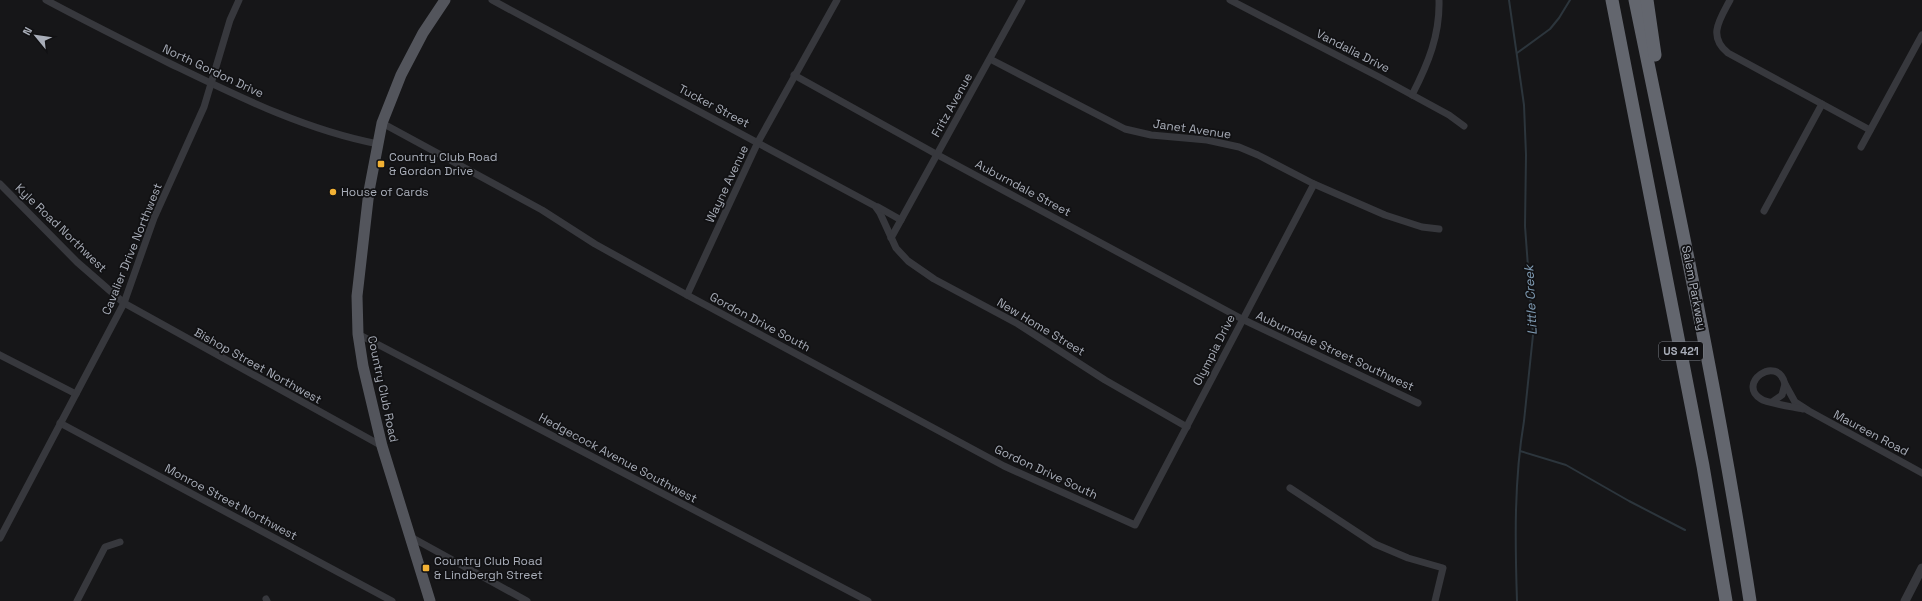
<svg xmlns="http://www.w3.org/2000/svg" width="1922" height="601" viewBox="0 0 1922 601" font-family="'Space Grotesk',sans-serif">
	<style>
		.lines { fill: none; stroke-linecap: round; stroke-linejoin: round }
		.stream { stroke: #2c353c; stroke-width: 2 }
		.minor { stroke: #37383d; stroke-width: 7 }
		.tertiary { stroke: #37383d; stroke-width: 9 }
		.primary { stroke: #53555c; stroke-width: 11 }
		.motorway { stroke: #63666e; stroke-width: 13 }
		.poi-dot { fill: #f2b134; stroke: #111113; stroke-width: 1.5 }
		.labels { text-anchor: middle; stroke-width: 3.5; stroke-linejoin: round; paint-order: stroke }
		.shield { fill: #111113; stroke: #7b7e86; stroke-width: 1 }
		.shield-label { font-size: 11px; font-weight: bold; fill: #a8adb8 }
		.street-label { font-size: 12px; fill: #a8adb8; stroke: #111113 }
		.poi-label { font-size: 12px; fill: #a8adb8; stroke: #111113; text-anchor: start }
		.water-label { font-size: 13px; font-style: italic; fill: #7f9bb3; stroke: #111113 }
	</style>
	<rect width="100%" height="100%" fill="#161618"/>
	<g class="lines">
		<g class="stream">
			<path d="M 1509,0 L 1524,105 L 1526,155 L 1525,226 L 1533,335 L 1524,421 C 1514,480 1515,541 1517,601"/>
			<polyline points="1517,53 1550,29 1559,18 1570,0"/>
			<polyline points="1520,451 1566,465 1629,501 1685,530"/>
		</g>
		<g class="minor">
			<path d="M 46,0 C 87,22 129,43 171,64 C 237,96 305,130 378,144"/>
			<polyline points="492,0 875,206 880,213 896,248 908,261 934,279 1018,324 1105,380 1187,427"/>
			<polyline points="1230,0 1381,78 1449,115 1464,126"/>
			<path d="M 1730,0 C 1720,19 1707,36 1728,53 L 1870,130"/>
			<polyline points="990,59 1125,129 1151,135 1207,140 1239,147 1258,155 1314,184 1385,215 1422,227 1439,229"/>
			<polyline points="794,75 936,154 1242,319 1418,403"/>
			<path d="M 1412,95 C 1428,64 1440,35 1439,0"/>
			<polyline points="382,123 542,210 595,244 687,295 1004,466 1135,525 1314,184"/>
			<polyline points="1861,147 1922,35"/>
			<polyline points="0,184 77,262 124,303 382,446"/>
			<polyline points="878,207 901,220"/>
			<polyline points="1764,211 1822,104"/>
			<polyline points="891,238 1022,0"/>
			<polyline points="687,295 758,142 837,0"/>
			<polyline points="358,334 868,601"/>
			<polyline points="0,355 76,394"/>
			<polyline points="1785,384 1795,402 1809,411 1922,473"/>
			<path d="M 1772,402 L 1782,395 L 1785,384 C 1777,353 1736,384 1761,399 C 1766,403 1794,407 1803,409"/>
			<polyline points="60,423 392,601"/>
			<polyline points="1290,488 1375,544 1408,558 1443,568 1435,601"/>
			<polyline points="409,536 527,601"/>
			<polyline points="0,538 124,303 154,218 204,107 230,20 239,0"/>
			<polyline points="266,599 267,601"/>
			<polyline points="77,601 105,547 120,542"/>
		</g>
		<polyline class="tertiary" points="1905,601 1922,568"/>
		<polyline class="primary" points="430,601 382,446 363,366 358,334 357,296 369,191 382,123 401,75 423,33 445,0"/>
		<g class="motorway">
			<polyline points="1612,0 1703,466 1726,601"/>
			<path d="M 1635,0 C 1676,200 1719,399 1750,601"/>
			<polyline points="1647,0 1655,55"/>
		</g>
	</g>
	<g class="poi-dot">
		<rect x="377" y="160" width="8" height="8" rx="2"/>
		<circle cx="333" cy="192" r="4"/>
		<rect x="422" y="564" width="8" height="8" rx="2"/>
	</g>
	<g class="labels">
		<rect class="shield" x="1659" y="342" width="44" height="18" rx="3"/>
		<g class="shield-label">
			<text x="1681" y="355">US 421</text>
		</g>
		<g class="street-label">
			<text transform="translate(1353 51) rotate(27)" y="4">Vandalia Drive</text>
			<text transform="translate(213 71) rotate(25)" y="4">North Gordon Drive</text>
			<text transform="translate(952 105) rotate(-61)" y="4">Fritz Avenue</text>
			<text transform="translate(714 106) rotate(28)" y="4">Tucker Street</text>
			<text transform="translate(1192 129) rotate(8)" y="4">Janet Avenue</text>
			<text transform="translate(727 184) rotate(-65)" y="4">Wayne Avenue</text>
			<text transform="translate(1023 188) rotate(28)" y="4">Auburndale Street</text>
			<text transform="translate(61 228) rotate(44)" y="4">Kyle Road Northwest</text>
			<text transform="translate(132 249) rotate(-68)" y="4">Cavalier Drive Northwest</text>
			<text transform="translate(1694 288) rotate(79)" y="4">Salem Parkway</text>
			<text transform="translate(760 322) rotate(28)" y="4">Gordon Drive South</text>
			<text transform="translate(1041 327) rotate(31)" y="4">New Home Street</text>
			<text transform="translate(1214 350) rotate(-63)" y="4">Olympia Drive</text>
			<text transform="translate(1335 351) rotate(25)" y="4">Auburndale Street Southwest</text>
			<text transform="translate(258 366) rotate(29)" y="4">Bishop Street Northwest</text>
			<text transform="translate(383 389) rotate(78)" y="4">Country Club Road</text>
			<text transform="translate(1871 433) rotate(28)" y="4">Maureen Road</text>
			<text transform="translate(618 458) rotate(28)" y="4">Hedgecock Avenue Southwest</text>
			<text transform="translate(1046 472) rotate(25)" y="4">Gordon Drive South</text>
			<text transform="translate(231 502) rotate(28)" y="4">Monroe Street Northwest</text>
		</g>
		<g class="poi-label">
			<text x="389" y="161">Country Club Road<tspan x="389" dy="14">&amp; Gordon Drive</tspan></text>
			<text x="341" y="196">House of Cards</text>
			<text x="434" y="565">Country Club Road<tspan x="434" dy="14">&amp; Lindbergh Street</tspan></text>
		</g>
		<g class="water-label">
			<text transform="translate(1530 300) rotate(-93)" y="5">Little Creek</text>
		</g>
	</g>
	<g transform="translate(36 36) rotate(299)" stroke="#111113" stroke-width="3" paint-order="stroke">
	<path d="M0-3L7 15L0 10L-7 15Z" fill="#a8adb8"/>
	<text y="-6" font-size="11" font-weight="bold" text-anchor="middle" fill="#a8adb8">N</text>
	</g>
</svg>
